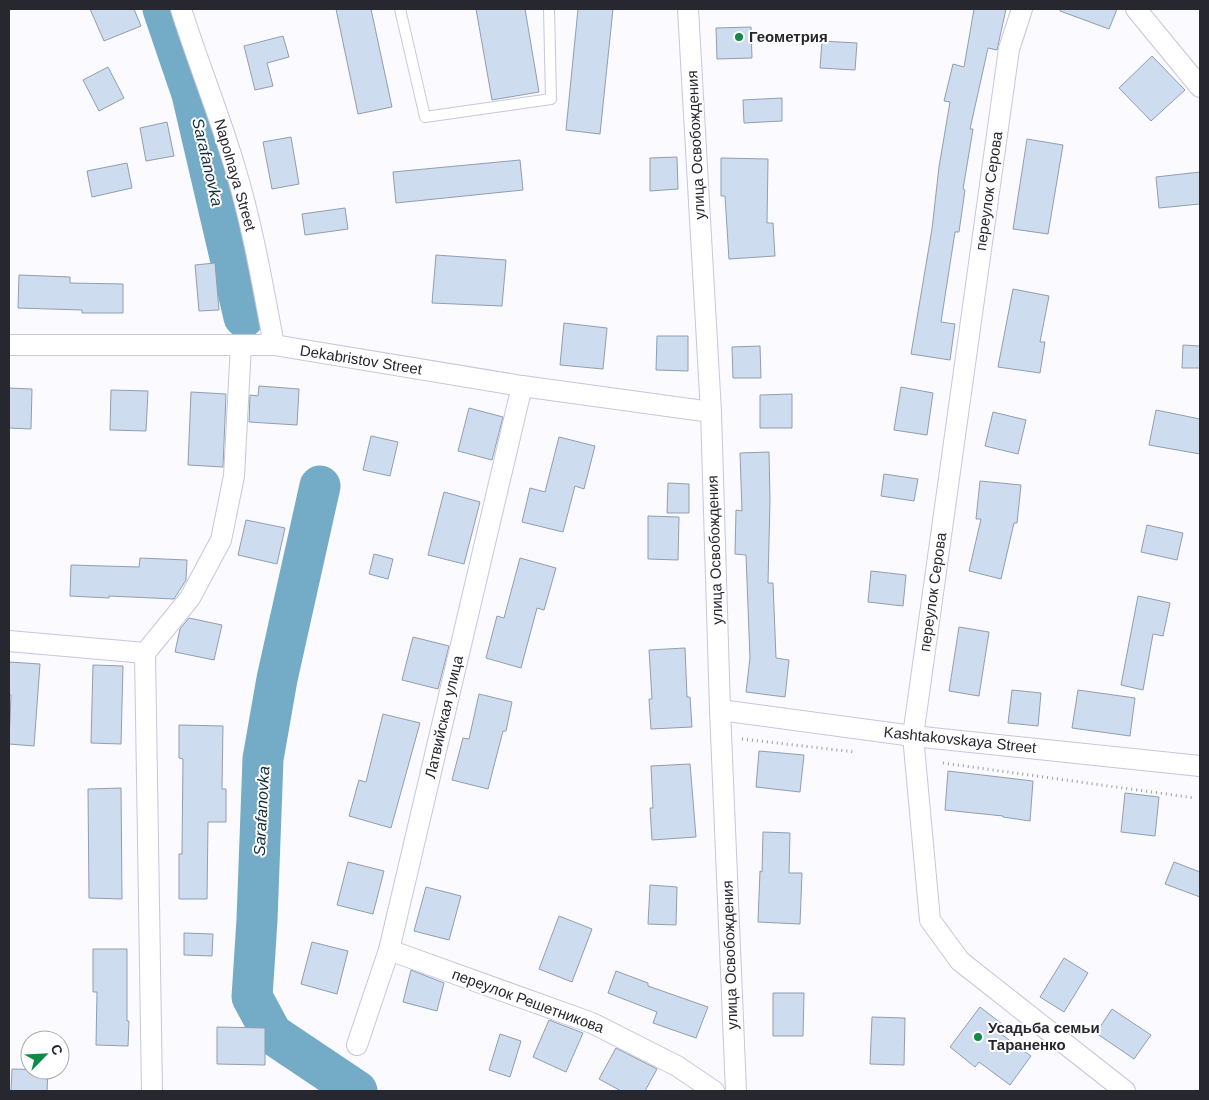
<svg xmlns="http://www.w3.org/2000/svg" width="1209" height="1100" viewBox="0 0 1209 1100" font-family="Helvetica,sans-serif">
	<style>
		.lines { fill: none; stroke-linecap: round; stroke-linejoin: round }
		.river { stroke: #74acc7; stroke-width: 41 }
		.building { fill: #cedcef; stroke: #909eb0 }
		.service-casing { stroke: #c5c7dd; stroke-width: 12 }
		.minor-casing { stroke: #c5c7dd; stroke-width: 22 }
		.path { stroke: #9c9ca2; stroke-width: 3; stroke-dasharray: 1 4; stroke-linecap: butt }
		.service { stroke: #fff; stroke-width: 10 }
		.minor { stroke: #fff; stroke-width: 20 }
		.poi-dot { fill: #0d8c48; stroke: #fff; stroke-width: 2 }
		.labels { text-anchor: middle; stroke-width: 4; stroke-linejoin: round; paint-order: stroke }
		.poi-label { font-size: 15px; font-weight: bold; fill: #26272f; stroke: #fff; text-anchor: start }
		.street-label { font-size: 15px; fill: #26272f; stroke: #fff }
		.water-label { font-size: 16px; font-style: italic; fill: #142f3c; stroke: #fff }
	</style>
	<rect width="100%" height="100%" fill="#fafaff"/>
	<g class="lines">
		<g class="river">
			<polyline points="163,9 192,94 244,317"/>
			<polyline points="320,486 277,679 263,759 257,920 252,997 272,1034 357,1091"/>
		</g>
	</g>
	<g class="building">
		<polygon points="90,9 134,9 141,26 104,41"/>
		<polygon points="336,9 371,9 392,107 358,114"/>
		<polygon points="476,9 525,9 539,92 492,100"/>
		<polygon points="578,9 613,9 600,134 566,130"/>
		<polygon points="974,9 1006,9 997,50 988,48 970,129 973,129 963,189 965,190 959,232 955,232 941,322 955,324 950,360 911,354 932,229 939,167 950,102 944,101 953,64 964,67"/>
		<polygon points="1060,9 1117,9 1109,29 1060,11"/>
		<polygon points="751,27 752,58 717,59 716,28"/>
		<polygon points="283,36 289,57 267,63 273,86 255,90 244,46"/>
		<polygon points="822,41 857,43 855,70 820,68"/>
		<polygon points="1152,56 1185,90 1151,121 1119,88"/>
		<polygon points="108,67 124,98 99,111 83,80"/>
		<polygon points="782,98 782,121 744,123 743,100"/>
		<polygon points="167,122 174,156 146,161 140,128"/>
		<polygon points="291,137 299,184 272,189 263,142"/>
		<polygon points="1027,139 1063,145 1048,234 1013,229"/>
		<polygon points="677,157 678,189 650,191 650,158"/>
		<polygon points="721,158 768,159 767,223 773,223 775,256 729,259 725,196 721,196"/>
		<polygon points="520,160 523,190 396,203 393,172"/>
		<polygon points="127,163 132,188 92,197 87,171"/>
		<polygon points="1200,172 1200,204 1159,208 1156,177"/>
		<polygon points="345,208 348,229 305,235 302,214"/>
		<polygon points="436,255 506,260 502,306 432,303"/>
		<polygon points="215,263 219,310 199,311 195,265"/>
		<polygon points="19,275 70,277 70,283 123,284 123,313 82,313 82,310 18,308"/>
		<polygon points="1013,289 1049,296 1040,342 1045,342 1040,373 998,367"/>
		<polygon points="564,323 607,328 603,369 560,365"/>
		<polygon points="657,336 688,336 688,371 656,370"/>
		<polygon points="1183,345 1200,346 1200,368 1182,368"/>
		<polygon points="760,346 761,378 733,378 732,347"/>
		<polygon points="259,386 299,389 297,425 249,422 250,395 258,396"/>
		<polygon points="901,387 933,393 927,435 894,430"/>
		<polygon points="9,388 32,389 31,429 9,428"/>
		<polygon points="111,390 148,391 146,431 110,430"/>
		<polygon points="191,392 226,394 223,467 188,465"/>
		<polygon points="792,394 792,428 760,428 760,395"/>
		<polygon points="469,408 503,417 492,460 458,451"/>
		<polygon points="1156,410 1200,419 1200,454 1149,445"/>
		<polygon points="993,412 1026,420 1018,454 985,446"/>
		<polygon points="371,436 398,442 390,476 363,470"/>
		<polygon points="559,437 595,446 584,489 575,486 563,532 522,522 530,488 545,492"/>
		<polygon points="769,452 770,500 768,583 773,583 776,658 789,660 785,697 746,692 750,658 746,555 735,554 736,510 742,511 740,453"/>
		<polygon points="884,474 918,479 914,501 881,496"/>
		<polygon points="980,481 1021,485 1017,523 1014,523 1001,579 969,571 981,519 976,519"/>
		<polygon points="668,483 689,484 689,513 667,513"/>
		<polygon points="444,492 480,502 464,564 428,555"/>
		<polygon points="648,516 679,517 678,560 648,559"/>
		<polygon points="246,520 285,528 277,564 238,555"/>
		<polygon points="1147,525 1183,533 1177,560 1141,552"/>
		<polygon points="374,554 393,559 388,579 369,574"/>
		<polygon points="140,558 187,560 186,580 174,599 109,596 109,598 70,596 71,565 139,567"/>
		<polygon points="520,558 556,568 544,610 537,608 521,668 486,658 497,616 504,618"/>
		<polygon points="871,571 906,575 903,606 868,602"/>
		<polygon points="1138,596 1170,603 1163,636 1153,634 1143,690 1121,685"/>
		<polygon points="189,618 222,625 214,660 175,652 180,629"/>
		<polygon points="959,627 989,632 979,696 949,691"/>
		<polygon points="413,637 449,646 438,689 402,680"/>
		<polygon points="685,648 687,697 690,697 692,727 651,729 649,699 652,699 649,650"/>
		<polygon points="9,662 40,664 34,746 9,744 11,695 9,694"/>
		<polygon points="93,665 123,666 121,744 91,743"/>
		<polygon points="1012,690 1041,693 1038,726 1008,723"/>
		<polygon points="1078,690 1135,698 1130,736 1072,728"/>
		<polygon points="479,694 512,702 506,731 503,731 488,789 452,780 463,738 469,739"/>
		<polygon points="383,714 420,723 391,828 349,816 359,780 366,782"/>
		<polygon points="179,725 223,726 222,789 226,789 226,822 208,822 207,899 179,899 179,854 182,854 183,759 179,758"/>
		<polygon points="759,751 804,755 800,792 756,787"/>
		<polygon points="690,764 696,837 652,840 650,808 653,808 651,766"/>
		<polygon points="948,771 1033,781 1030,821 1003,817 1003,816 945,810"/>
		<polygon points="121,788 122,899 89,898 88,789"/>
		<polygon points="1125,793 1159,797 1155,836 1121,832"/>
		<polygon points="763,832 790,833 789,873 802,873 800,924 758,922 760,871 762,872"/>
		<polygon points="348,862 384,871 373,914 337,905"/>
		<polygon points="1174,862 1200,872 1200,897 1165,884"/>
		<polygon points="650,885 677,887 676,925 648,924"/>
		<polygon points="426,887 461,896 449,940 414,931"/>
		<polygon points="559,916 592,929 572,982 539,969"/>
		<polygon points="184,933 213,934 212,956 184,955"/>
		<polygon points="312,942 348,951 337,994 301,984"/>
		<polygon points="93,949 127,949 127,1021 129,1021 128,1046 96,1045 97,992 93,992"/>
		<polygon points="1064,958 1088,973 1064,1012 1040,997"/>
		<polygon points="411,970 444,983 437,1011 403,1002"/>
		<polygon points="616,971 648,983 648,986 708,1007 696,1038 653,1023 657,1012 608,993"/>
		<polygon points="773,993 804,993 803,1036 773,1036"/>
		<polygon points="980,1007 1006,1027 1001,1034 1031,1056 1010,1085 979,1062 975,1067 950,1047"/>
		<polygon points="1112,1009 1151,1035 1134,1059 1096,1033"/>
		<polygon points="872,1017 905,1018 904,1065 870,1064"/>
		<polygon points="549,1020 583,1033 566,1072 533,1057"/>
		<polygon points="217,1027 265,1028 265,1065 217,1064"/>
		<polygon points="500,1034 521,1041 510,1077 489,1070"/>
		<polygon points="616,1048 657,1069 645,1091 621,1091 599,1079"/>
		<polygon points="12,1069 48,1070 47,1091 11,1091"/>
	</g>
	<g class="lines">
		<g class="service-casing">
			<polyline id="service" points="400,9 425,117 551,99 549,9"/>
		</g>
		<g class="minor-casing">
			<g id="minor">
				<path d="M 181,9 C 198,63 220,116 236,171 C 253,228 263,287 274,345"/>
				<polyline points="688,9 711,412 720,710 736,1091"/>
				<polyline points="1022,9 1009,49 913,736 930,920 960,961 1125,1091"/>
				<polyline points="1136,9 1200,87"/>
				<polyline points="9,345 274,345 522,386 711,412"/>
				<polyline points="9,641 145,653"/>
				<polyline points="720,710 913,736 1200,766"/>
				<polyline points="389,950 592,1023 677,1066 714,1091"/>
				<polyline points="357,1045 389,950 522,386"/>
				<polyline points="152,1091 145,653 190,598 221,540 234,476 241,345"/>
			</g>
		</g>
		<g class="path">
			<polyline points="742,739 855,752"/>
			<polyline points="943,763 1195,798"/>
		</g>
		<use href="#service" class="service"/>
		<use href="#minor" class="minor"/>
	</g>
	<g class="poi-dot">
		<circle cx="739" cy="37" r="5"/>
		<circle cx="978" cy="1037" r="5"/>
	</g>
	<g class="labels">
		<g class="poi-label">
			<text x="749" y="42">Геометрия</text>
			<text x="988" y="1033">Усадьба семьи<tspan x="988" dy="17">Тараненко</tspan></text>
		</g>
		<g class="street-label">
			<text transform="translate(696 145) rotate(-93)" y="5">улица Освобождения</text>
			<text transform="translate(235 175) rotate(74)" y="5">Napolnaya Street</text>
			<text transform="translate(989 191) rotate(-82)" y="5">переулок Серова</text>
			<text transform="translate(361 360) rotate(9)" y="5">Dekabristov Street</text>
			<text transform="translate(715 550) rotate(-92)" y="5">улица Освобождения</text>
			<text transform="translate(933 592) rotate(-82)" y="5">переулок Серова</text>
			<text transform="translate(444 717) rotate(-77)" y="5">Латвийская улица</text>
			<text transform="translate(960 740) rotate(6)" y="5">Kashtakovskaya Street</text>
			<text transform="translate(730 955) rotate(-92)" y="5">улица Освобождения</text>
			<text transform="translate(528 1001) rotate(20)" y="5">переулок Решетникова</text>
		</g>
		<g class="water-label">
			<text transform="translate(208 162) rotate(77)" y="6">Sarafanovka</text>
			<text transform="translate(261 811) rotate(-87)" y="6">Sarafanovka</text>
		</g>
	</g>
	<rect width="1209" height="1100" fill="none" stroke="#26272f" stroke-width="20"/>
	<g transform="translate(45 1055) rotate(66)"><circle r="24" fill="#ffffff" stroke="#a8a9ac"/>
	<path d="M0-4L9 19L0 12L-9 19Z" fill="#0d8c48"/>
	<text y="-8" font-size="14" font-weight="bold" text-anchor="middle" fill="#26272f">С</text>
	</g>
</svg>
